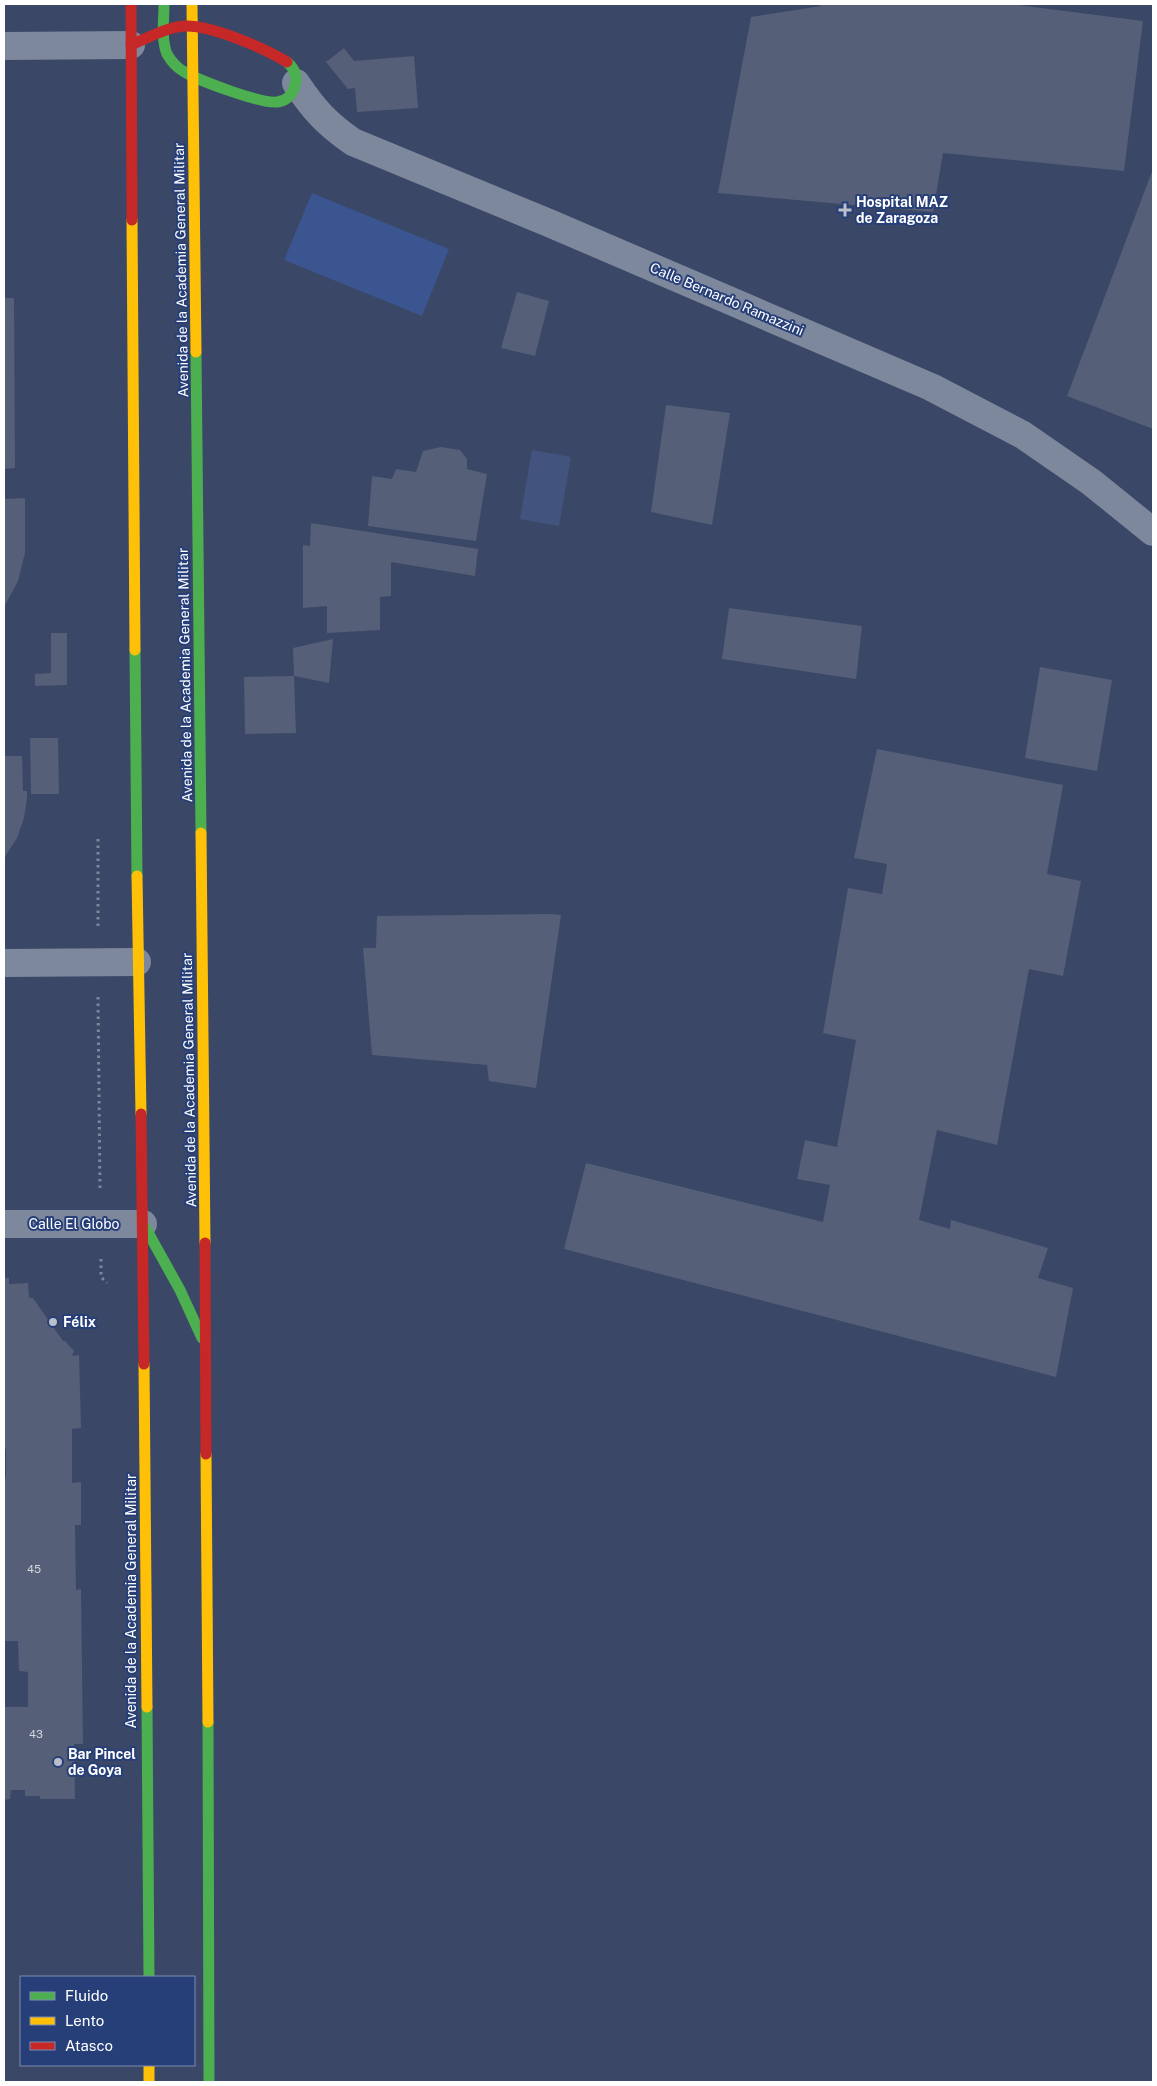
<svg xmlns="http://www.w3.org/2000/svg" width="1157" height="2086" viewBox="0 0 1157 2086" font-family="'Public Sans',sans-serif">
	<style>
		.green { fill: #3b5590 }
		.water { fill: #42547e }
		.building { fill: #555f78 }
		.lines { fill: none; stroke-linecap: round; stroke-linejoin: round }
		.path { stroke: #7e889d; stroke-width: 3; stroke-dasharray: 2.5 4; stroke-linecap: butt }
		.street { stroke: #7e889d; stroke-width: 28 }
		.fast { stroke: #4caf50; stroke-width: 11 }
		.slow { stroke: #ffc107; stroke-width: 11 }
		.jam { stroke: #c62828; stroke-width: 11 }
		.poi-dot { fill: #babfc9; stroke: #273f79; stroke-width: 2 }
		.labels { text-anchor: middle; stroke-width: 4; stroke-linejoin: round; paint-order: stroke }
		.number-label { font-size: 11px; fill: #d4d7dd }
		.poi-label { font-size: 14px; font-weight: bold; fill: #fff; stroke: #273f79; text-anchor: start }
		.street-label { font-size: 14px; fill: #fff; stroke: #273f79 }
	</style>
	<rect width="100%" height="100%" fill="#3a4766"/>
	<polygon class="green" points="312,193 449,249 422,316 284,260"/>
	<polygon class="water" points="532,450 571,457 559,526 520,519"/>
	<g class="building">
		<polygon points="820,4 1010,4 1143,21 1124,171 943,153 933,212 718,193 751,17 821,6"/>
		<polygon points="344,48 354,61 414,56 418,108 357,112 355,88 348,89 326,62"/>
		<polygon points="1153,169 1153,429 1067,396"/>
		<polygon points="517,292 549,301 535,356 501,348"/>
		<polygon points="4,298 14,298 15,468 4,469"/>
		<polygon points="666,405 730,413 712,525 651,512"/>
		<polygon points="441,447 460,450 467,459 467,469 487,474 476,541 368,526 372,476 392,479 396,469 416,472 423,451"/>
		<polygon points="25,498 25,553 18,581 4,607 4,499"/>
		<polygon points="311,523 478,549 475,576 391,562 391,596 380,597 380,630 327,633 327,606 303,608 303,545 310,546"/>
		<polygon points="729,608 862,626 856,679 722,659"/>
		<polygon points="51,633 67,633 67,685 35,686 35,674 51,673"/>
		<polygon points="333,639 329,683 294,676 296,733 245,734 244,677 294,676 293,648"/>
		<polygon points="1040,667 1112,680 1097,771 1025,758"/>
		<polygon points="30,738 58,738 59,794 31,794"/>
		<polygon points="877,749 1063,785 1047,874 1081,881 1063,976 1029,969 997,1145 937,1130 919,1220 950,1229 951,1220 1048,1248 1038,1278 1073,1288 1056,1377 564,1249 586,1163 823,1222 830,1185 797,1179 805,1140 837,1147 856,1040 823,1033 848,888 882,894 887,864 854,858"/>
		<polygon points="4,756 22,756 23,791 27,791 27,799 24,818 17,838 4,858"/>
		<polygon points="549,914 561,915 536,1088 489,1081 487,1065 372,1055 363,948 376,948 377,916"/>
		<polygon points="4,1278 9,1278 9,1284 28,1283 29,1298 33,1298 63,1341 65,1341 74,1351 72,1356 79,1355 81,1428 72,1429 72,1483 81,1482 81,1525 75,1525 76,1590 81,1589 83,1744 74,1744 75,1799 40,1799 40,1796 25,1796 25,1790 11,1790 10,1799 4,1800 4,1707 28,1707 28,1672 19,1671 18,1641 4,1641 4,1477 6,1477 6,1449 4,1449"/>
	</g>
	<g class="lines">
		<g class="path">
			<polyline points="98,839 98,926"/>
			<polyline points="98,997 100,1188"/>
			<polyline points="101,1259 101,1277 107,1283"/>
		</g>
		<g class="street">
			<polyline points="4,46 131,45"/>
			<path d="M 296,83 C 314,110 327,124 353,142 L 549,223 L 931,387 L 1023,435 L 1091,482 L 1153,532"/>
			<polyline points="4,963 137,962"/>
			<polyline points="4,1224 143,1224"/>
		</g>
		<g class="fast">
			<path d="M 164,4 C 164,20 161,39 167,54 C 171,61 176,67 183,71 C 197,80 261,104 277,102 C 287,101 293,94 295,85 C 298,75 294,68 287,62"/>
			<polyline points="196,352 201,833"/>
			<polyline points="135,650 137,876"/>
			<polyline points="145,1227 180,1290 202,1338"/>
			<polyline points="147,1707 149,1977"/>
			<polyline points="208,1722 209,2082"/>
		</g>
		<g class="slow">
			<polyline points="192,4 196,352"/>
			<polyline points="132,220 135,650"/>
			<polyline points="201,833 205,1243"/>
			<polyline points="137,876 141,1114"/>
			<polyline points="144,1364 147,1707"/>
			<polyline points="206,1454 208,1722"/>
			<polyline points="149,2065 149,2082"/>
		</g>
		<g class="jam">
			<polyline points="131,4 132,220"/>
			<path d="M 131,45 C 148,38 167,27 185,26 C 211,25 264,48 287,62"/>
			<polyline points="141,1114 144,1364"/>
			<polyline points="205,1243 206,1454"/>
		</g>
	</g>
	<g class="poi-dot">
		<path d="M842.5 202.5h5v5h5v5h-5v5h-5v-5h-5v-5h5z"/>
		<circle cx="53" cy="1322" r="5"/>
		<circle cx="58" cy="1762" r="5"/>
	</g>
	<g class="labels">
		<g class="number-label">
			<text x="34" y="1573">45</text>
			<text x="36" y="1738">43</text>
		</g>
		<g class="poi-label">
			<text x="856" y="207">Hospital MAZ<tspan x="856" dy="16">de Zaragoza</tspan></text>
			<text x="63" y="1327">Félix</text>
			<text x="68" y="1759">Bar Pincel<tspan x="68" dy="16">de Goya</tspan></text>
		</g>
		<g class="street-label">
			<text transform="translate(181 270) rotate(-91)" y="5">Avenida de la Academia General Militar</text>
			<text transform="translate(727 299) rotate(23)" y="5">Calle Bernardo Ramazzini</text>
			<text transform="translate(185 675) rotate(-91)" y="5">Avenida de la Academia General Militar</text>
			<text transform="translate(189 1080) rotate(-91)" y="5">Avenida de la Academia General Militar</text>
			<text x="74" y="1229">Calle El Globo</text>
			<text transform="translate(131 1601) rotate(-90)" y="5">Avenida de la Academia General Militar</text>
		</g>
	</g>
	<rect width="1157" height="2086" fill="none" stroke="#ffffff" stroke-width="10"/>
	<rect x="20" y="1976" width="175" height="90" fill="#273f79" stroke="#7d8caf"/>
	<rect x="30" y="1992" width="25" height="8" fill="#4caf50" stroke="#7d8caf"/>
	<text x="65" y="2001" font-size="15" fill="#ffffff">Fluido</text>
	<rect x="30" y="2017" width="25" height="8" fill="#ffc107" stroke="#7d8caf"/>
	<text x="65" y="2026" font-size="15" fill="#ffffff">Lento</text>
	<rect x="30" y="2042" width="25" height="8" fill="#c62828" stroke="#7d8caf"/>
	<text x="65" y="2051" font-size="15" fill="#ffffff">Atasco</text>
</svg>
